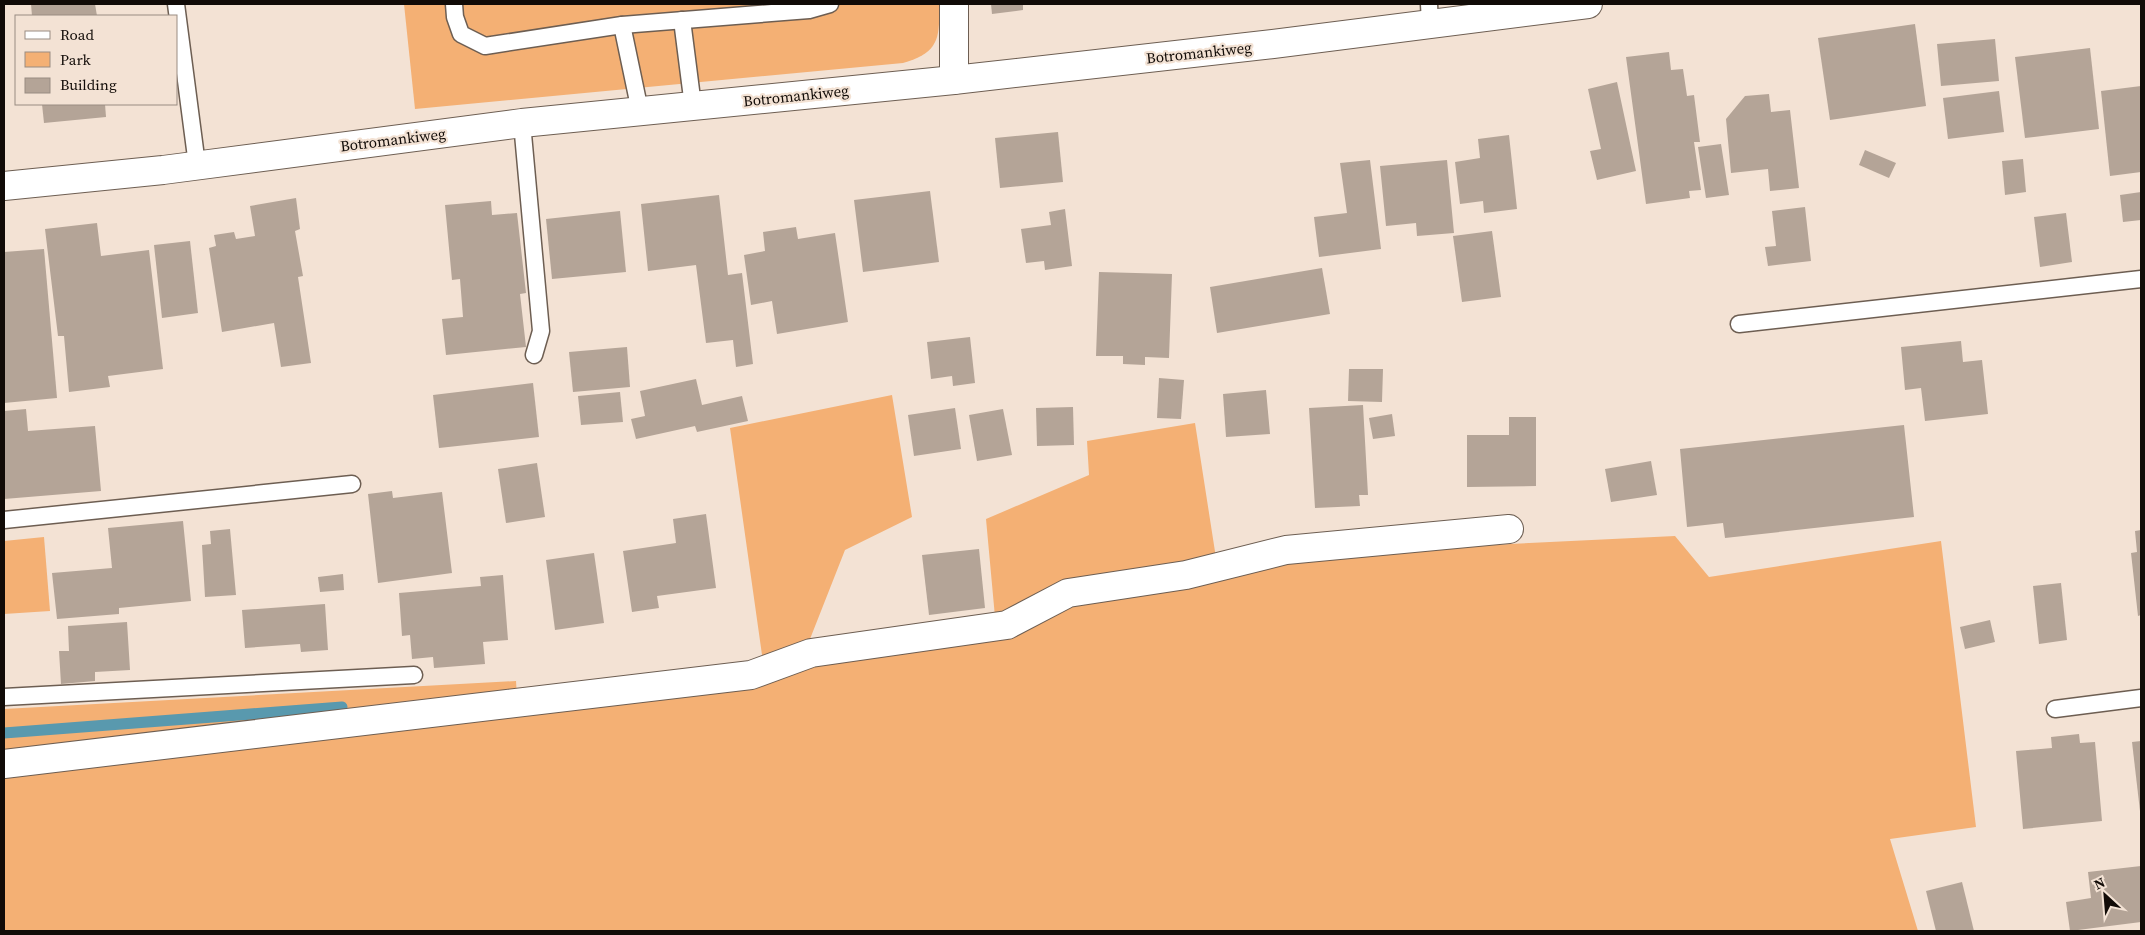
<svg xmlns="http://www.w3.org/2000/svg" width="2145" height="935" viewBox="0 0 2145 935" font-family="'Source Serif 4',serif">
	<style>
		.green { fill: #f4b074 }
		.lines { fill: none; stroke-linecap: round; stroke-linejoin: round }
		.stream { stroke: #5999ae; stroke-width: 11 }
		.building { fill: #b4a497 }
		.service-casing { stroke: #6d5e52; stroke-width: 19 }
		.minor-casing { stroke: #6d5e52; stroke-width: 30 }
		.service { stroke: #fff; stroke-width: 16 }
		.minor { stroke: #fff; stroke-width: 28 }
		.labels { text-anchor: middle; stroke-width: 4.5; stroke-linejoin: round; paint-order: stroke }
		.street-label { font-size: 15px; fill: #110b07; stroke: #f3e2d4 }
	</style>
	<rect width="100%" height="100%" fill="#f3e2d4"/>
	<g class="green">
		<path d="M 404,4 L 939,4 C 940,38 939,53 903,63 L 415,109 Z"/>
		<polygon points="892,395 912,517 845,550 810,639 763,662 730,428"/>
		<polygon points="1195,423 1216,558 995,617 986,519 1089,475 1087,441"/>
		<polygon points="1675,536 1709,577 1941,541 1976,827 1890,839 1918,931 4,931 4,774 810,663 1072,602 1294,558 1510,544"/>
		<polygon points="44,537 50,611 4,614 4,541"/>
		<polygon points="516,681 517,697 4,755 4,709"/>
	</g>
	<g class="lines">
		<polyline class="stream" points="4,733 342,707"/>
	</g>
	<g class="building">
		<polygon points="31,4 95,4 97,16 32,16"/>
		<polygon points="991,4 1023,4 1023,10 992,14"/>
		<polygon points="1915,24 1926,106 1830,120 1818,38"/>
		<polygon points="1995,39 1999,81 1941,86 1937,44"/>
		<polygon points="2090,48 2099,129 2025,138 2015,57"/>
		<polygon points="1669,52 1671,70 1683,69 1687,96 1694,95 1700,142 1694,142 1701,190 1689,191 1690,198 1646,204 1626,57"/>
		<polygon points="1617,82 1636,171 1597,180 1590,151 1601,149 1588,89"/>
		<polygon points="2141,86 2141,172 2110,176 2101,91"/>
		<polygon points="1999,91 2004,132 1948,139 1943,98"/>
		<polygon points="1769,94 1771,112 1790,110 1799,188 1770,191 1768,169 1731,173 1726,119 1745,96"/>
		<polygon points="42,104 105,104 106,117 44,123"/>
		<polygon points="1058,132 1063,182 1000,188 995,138"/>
		<polygon points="1509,135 1517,209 1484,213 1483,201 1460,204 1455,162 1480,158 1478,139"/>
		<polygon points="1721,144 1729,195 1706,198 1698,147"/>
		<polygon points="1865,150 1896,163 1889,178 1859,165"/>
		<polygon points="2023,159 2026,192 2005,195 2002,161"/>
		<polygon points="1370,160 1381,249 1319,257 1314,217 1347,213 1340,163"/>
		<polygon points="1447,160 1454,233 1417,236 1416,223 1386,226 1380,166"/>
		<polygon points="930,191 939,262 863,272 854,200"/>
		<polygon points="2141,192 2141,220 2123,222 2120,195"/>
		<polygon points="719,195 728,275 742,273 753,364 736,367 733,340 706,343 696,265 648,271 641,204"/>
		<polygon points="296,198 300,229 295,231 303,276 298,277 311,363 281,367 274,323 222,332 209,248 216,246 214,235 234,232 236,239 255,236 250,206"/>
		<polygon points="491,201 492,215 517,213 526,293 520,294 526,347 446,355 442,319 463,317 460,279 452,280 445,205"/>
		<polygon points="1805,207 1811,261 1768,266 1765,247 1776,246 1772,211"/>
		<polygon points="1065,209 1072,266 1045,270 1044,261 1026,263 1021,229 1051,225 1049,212"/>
		<polygon points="620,211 626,272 552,279 546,219"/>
		<polygon points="2066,213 2072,262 2040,267 2034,217"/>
		<polygon points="97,223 101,256 149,250 163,369 108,376 110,387 69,392 64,336 58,336 45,229"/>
		<polygon points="796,227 798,239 835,233 848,322 777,334 772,301 751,305 744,255 765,251 763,232"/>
		<polygon points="1492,231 1501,297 1462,302 1453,236"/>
		<polygon points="190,241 198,313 162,318 154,245"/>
		<polygon points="44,249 57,398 4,403 4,252"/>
		<polygon points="1322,268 1330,314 1217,333 1210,287"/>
		<polygon points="1099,272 1172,274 1169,358 1145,357 1145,365 1123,364 1123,356 1096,356"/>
		<polygon points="970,337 975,383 953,386 952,376 931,379 927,342"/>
		<polygon points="1961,341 1963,362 1982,360 1988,414 1925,421 1921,388 1905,390 1901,347"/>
		<polygon points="627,347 630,387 573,392 569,352"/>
		<polygon points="1349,369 1383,369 1382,402 1348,401"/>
		<polygon points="1159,378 1184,380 1181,419 1157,418"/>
		<polygon points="696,379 702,405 742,396 748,421 697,432 695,426 636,439 631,419 645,416 640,391"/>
		<polygon points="533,383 539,437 439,448 433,395"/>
		<polygon points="1266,390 1270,434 1226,437 1223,394"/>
		<polygon points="620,392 623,422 581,425 578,396"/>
		<polygon points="1363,405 1368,495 1359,495 1360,506 1315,508 1309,408"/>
		<polygon points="1073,407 1074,445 1037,446 1036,408"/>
		<polygon points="955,408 961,449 914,456 908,415"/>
		<polygon points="26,409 28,431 95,426 101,491 4,499 4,411"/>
		<polygon points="1003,409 1012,455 977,461 969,415"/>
		<polygon points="1392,414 1395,436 1373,439 1369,418"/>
		<polygon points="1509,417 1536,417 1536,486 1467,487 1467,435 1509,435"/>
		<polygon points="1904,425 1914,517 1725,538 1723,523 1687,527 1680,449"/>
		<polygon points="1651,461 1657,495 1611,502 1605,469"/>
		<polygon points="537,463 545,517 506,523 498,469"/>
		<polygon points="392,491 393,498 442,492 452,573 378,583 368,494"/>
		<polygon points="706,514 716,588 657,596 659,608 632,612 623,551 676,543 673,519"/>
		<polygon points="183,521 191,601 119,608 119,614 57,619 52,573 112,568 108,528"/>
		<polygon points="230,529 236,595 205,597 202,545 211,544 210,531"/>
		<polygon points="2141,530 2141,615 2138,616 2131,553 2137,552 2135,531"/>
		<polygon points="979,549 985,608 929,615 922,555"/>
		<polygon points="594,553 604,623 555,630 546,560"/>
		<polygon points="343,574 344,590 320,592 318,577"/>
		<polygon points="503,575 508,640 483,642 485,664 434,668 433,657 412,659 410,635 402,636 399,593 481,586 480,577"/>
		<polygon points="2061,583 2067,640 2039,644 2033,586"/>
		<polygon points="325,604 328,650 301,652 300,644 245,648 242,610"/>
		<polygon points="1990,620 1995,642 1965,649 1960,627"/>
		<polygon points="127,622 130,670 95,672 95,681 61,684 59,651 69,651 68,626"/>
		<polygon points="2079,734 2080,743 2095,742 2102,821 2023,829 2016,751 2052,748 2051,737"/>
		<polygon points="2141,741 2141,811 2140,811 2132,742"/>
		<polygon points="2141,866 2141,922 2070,931 2066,902 2091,898 2088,872"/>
		<polygon points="1962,882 1974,931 1936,931 1926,891"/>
	</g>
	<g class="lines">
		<g class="service-casing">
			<g id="service">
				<polyline points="176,4 197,165"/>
				<polyline points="454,4 455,17 461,34 485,46 622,25 809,10 830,4"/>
				<polyline points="1429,4 1430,23"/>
				<polyline points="682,20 693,106"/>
				<polyline points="622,25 640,111"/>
				<polyline points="522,123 541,331 534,355"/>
				<polyline points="1739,324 2141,279"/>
				<polyline points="4,520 352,484"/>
				<polyline points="4,697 414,675"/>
				<polyline points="2055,709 2141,698"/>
			</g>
		</g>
		<g class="minor-casing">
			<g id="minor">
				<polyline points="954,4 954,80"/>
				<polyline points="4,186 163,170 522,123 954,80 1273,44 1588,4"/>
				<polyline points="4,764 751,675 811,653 1007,625 1068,593 1186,575 1286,550 1509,529"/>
			</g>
		</g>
		<use href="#service" class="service"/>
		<use href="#minor" class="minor"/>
	</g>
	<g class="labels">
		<g class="street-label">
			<text transform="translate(1199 53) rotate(-6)" y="5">Botromankiweg</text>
			<text transform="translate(796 96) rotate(-6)" y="5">Botromankiweg</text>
			<text transform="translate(393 140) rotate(-7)" y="5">Botromankiweg</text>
		</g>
	</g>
	<rect width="2145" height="935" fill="none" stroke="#110b07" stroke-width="10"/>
	<rect x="15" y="15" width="162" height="90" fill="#f3e2d4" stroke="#998c82"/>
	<rect x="25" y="31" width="25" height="8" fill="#ffffff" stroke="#998c82"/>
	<text x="60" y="40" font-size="15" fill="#110b07">Road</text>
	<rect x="25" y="52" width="25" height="15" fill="#f4b074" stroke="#998c82"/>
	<text x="60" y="65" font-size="15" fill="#110b07">Park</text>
	<rect x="25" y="78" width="25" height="15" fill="#b4a497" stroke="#998c82"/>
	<text x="60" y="90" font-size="15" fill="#110b07">Building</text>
	<g transform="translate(2105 895) rotate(334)" stroke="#f3e2d4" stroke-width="4" paint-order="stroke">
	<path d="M0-4L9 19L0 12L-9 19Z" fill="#110b07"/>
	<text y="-8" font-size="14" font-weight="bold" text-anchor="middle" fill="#110b07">N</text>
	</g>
</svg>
